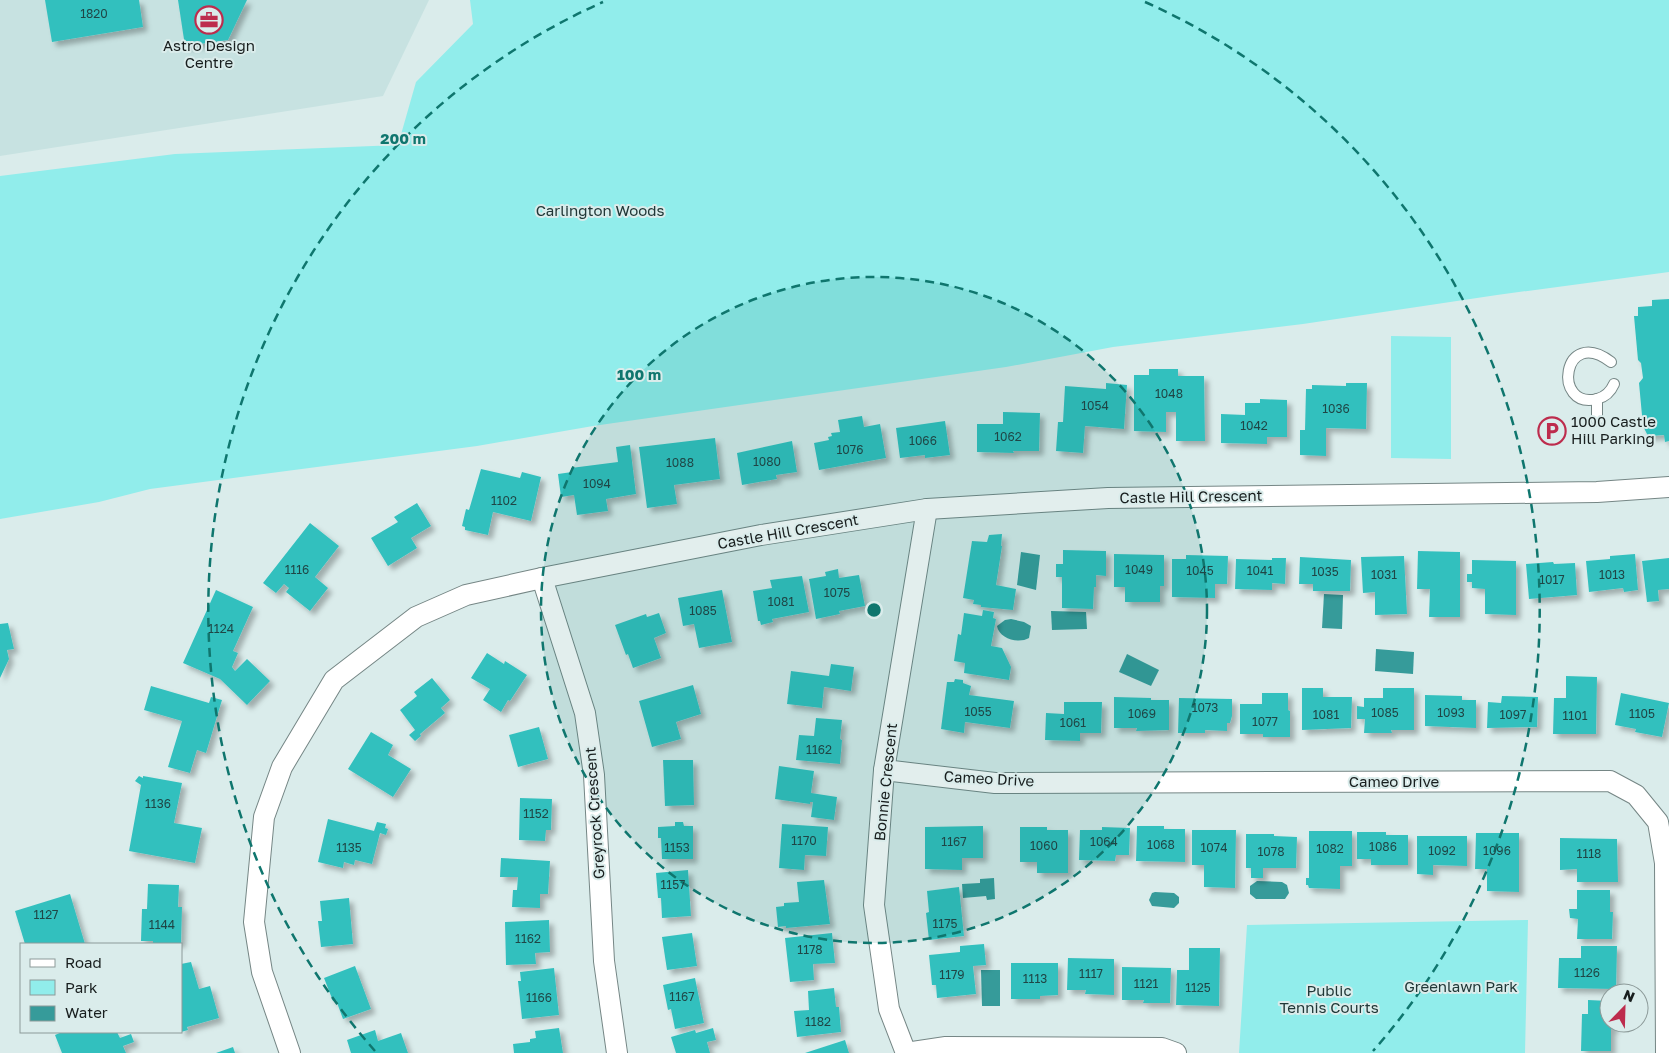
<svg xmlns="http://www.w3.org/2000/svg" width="1669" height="1053" viewBox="0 0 1669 1053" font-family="'Golos Text',sans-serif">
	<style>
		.built { fill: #c7e2e1 }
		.green { fill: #91edeb }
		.water { fill: #369b9a }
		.building { fill: #33c0be; filter: url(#shadow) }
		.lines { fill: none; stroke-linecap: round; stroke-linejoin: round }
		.service-casing { stroke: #758685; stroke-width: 12 }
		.minor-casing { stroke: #758685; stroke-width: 22 }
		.service { stroke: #fff; stroke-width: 10 }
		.minor { stroke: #fff; stroke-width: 20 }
		.ring { fill: none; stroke: #0f766e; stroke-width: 2.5; stroke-dasharray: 9 6 }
		.labels { text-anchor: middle; stroke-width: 4; stroke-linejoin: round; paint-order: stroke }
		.number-label { font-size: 12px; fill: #1f4646 }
		.poi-label { font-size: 15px; fill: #181e1e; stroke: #daeceb }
		.park-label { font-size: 15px; fill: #203737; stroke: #daeceb }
		.street-label { font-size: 15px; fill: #181e1e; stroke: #daeceb }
		.centre { fill: #0f766e; stroke: #daeceb; stroke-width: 2.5 }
		.ring-label { font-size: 15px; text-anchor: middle; font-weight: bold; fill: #0f766e; stroke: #daeceb; stroke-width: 4; stroke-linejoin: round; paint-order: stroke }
	</style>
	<defs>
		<filter id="shadow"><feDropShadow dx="4.5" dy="4.5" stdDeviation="2.5" flood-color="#0004"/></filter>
	</defs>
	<rect width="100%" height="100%" fill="#daeceb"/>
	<polygon class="built" points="0,0 429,0 383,96 0,156"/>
	<g class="green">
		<polygon points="470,0 1669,0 1669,272 1497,295 1303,324 1113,347 1006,367 593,426 477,446 150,489 99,502 0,519 0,176 175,154 398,145 416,82 473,24"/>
		<polygon points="1391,336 1451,337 1451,459 1391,458"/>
		<polygon points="1528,920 1525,1053 1239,1053 1247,925"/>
	</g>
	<g class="water">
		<polygon points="1021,552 1040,555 1036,590 1017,585"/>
		<polygon points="1324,594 1343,595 1342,629 1322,628"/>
		<polygon points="1051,611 1086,612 1087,629 1052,630"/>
		<path d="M 1011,619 L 1024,622 L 1031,626 L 1029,638 C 1019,644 999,639 997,626 L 1005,620 Z"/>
		<polygon points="1376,649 1414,652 1413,674 1375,671"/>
		<polygon points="1127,654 1159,670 1151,686 1119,672"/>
		<polygon points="994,878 995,899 987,900 986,896 963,898 962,884 980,883 980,879"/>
		<polygon points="1257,881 1282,882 1287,885 1289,893 1285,899 1256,899 1250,894 1250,886"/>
		<polygon points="1155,892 1174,893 1179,897 1179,903 1174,908 1152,906 1149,900 1152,893"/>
		<polygon points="981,970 1000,970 1000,1006 982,1006"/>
	</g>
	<g class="building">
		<polygon points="45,0 139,0 143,27 52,42"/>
		<polygon points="178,0 247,0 228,40 185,46"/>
		<polygon points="1669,299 1669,441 1665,442 1664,435 1648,436 1643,426 1639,383 1643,378 1641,363 1638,360 1634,316 1638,316 1638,307 1652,306 1652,300"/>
		<polygon points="1149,369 1178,369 1178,376 1204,376 1205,441 1176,441 1176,412 1166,412 1166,432 1134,431 1134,375 1149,375"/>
		<polygon points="1106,383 1127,385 1124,429 1085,426 1083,453 1056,451 1058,422 1063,422 1065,386 1106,389"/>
		<polygon points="1346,383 1367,383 1366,429 1326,428 1326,456 1300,455 1300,430 1305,430 1306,389 1312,389 1312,385 1346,386"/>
		<polygon points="1260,399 1287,400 1287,437 1267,437 1267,444 1221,443 1221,414 1245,415 1245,403 1260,403"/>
		<polygon points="1003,412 1040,413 1039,451 1013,451 1014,453 977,452 977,424 1003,424"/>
		<polygon points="862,416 864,427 880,424 886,458 819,470 814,443 829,440 828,437 832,436 831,433 840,432 838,420"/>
		<polygon points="945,421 950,455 925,458 925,455 900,458 896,428"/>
		<polygon points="715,438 720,479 674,485 677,504 647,508 639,447"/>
		<polygon points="792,441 797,472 776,475 777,479 742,485 737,453"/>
		<polygon points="630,445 636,494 606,499 608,511 577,515 574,495 561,497 558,474 572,472 571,468 618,462 616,447"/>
		<polygon points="481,469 520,478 522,472 541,477 531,521 493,512 488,535 465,530 465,527 462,526 466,509 469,510"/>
		<polygon points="417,503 431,526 411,538 417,548 388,566 371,538 398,522 394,517"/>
		<polygon points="310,523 339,546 315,577 328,588 310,611 286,592 289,588 284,584 276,593 263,583"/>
		<polygon points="1002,534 1001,546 1002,546 996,585 1016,589 1013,610 981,607 981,605 973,604 974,600 963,598 972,541 987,542 989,535"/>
		<polygon points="1063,550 1106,551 1106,576 1096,575 1096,587 1094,587 1093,609 1062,608 1062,577 1056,577 1056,564 1063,564"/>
		<polygon points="1418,551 1460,552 1460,617 1429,617 1430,589 1417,589"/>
		<polygon points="1114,554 1164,555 1164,586 1160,586 1160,602 1125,602 1125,587 1114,587"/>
		<polygon points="1635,554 1638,590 1624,592 1623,588 1589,592 1586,561 1610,559 1610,556"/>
		<polygon points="1186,555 1228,556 1227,584 1215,584 1215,598 1172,597 1172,559 1186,559"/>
		<polygon points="1404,556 1407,614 1375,615 1375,592 1363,593 1361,557"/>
		<polygon points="1300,557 1351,560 1350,591 1313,591 1313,584 1299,584"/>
		<polygon points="1272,558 1286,558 1285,584 1272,583 1272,590 1235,589 1236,559 1272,560"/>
		<polygon points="1669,558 1669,589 1658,590 1659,601 1647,602 1642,561"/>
		<polygon points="1472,560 1516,561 1516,615 1485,614 1485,589 1472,588 1472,582 1467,582 1467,574 1472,574"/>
		<polygon points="1553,562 1554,564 1575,563 1577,595 1529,599 1526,564"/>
		<polygon points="838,569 839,578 859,575 865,606 839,611 840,614 816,619 809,579 826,576 825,572"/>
		<polygon points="802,576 809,612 772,619 773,622 761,625 760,621 758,621 753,591 772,588 770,580"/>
		<polygon points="216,590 253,607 233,651 238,653 232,667 235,671 247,659 270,681 247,705 220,679 183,663"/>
		<polygon points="722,590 732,642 699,648 694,624 683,626 678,598"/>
		<polygon points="983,610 994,612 993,618 996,619 991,646 1002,648 1011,667 1009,680 964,673 965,663 954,661 958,634 961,635 964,613 982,616"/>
		<polygon points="659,613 666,633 654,638 661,658 633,668 628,654 626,655 615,625 646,614 647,617"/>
		<polygon points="8,623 14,649 7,650 9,659 0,678 0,624"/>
		<polygon points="487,653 504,664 505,661 527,675 510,701 508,700 501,712 483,700 490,689 471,678"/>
		<polygon points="831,664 854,667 851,691 824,687 822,708 787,704 791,671 829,676"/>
		<polygon points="1566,676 1597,677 1596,734 1553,734 1554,698 1566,698"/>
		<polygon points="432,678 450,700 441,708 445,713 420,734 421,736 415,741 409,735 415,730 400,710 417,696 414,692"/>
		<polygon points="955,679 963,680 963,683 971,686 969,695 1014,701 1010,728 965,722 964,733 941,729 947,682 954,682"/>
		<polygon points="693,685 701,714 676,722 681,739 652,747 639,701"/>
		<polygon points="151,686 209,703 211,697 222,700 206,753 197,750 190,773 168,767 182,721 144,710"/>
		<polygon points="1302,688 1323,688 1323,697 1352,697 1351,728 1302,730"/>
		<polygon points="1383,688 1414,688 1414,730 1391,730 1392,733 1364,733 1365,719 1357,719 1357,706 1364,707 1364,698 1383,698"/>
		<polygon points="1262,693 1288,693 1288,710 1290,711 1290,737 1263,737 1263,734 1240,734 1240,704 1262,704"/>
		<polygon points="1621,693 1669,703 1662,737 1635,732 1636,729 1615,725"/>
		<polygon points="1425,695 1462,696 1462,700 1476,700 1476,728 1425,726"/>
		<polygon points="1502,696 1538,697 1537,727 1487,728 1488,702 1501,703"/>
		<polygon points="1114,697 1151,698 1151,700 1169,700 1169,730 1136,731 1137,728 1114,728"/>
		<polygon points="1179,698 1232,699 1232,716 1230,723 1227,723 1227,731 1205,730 1205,733 1178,733"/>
		<polygon points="1064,702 1102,702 1101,733 1080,733 1080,741 1045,740 1046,713 1064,714"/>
		<polygon points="816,718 842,720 840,739 842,740 840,764 796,760 799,735 814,736"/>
		<polygon points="539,727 548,759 518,767 509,735"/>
		<polygon points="371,732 393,745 388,755 411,769 393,797 348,769"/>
		<polygon points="663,760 693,760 694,805 665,806"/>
		<polygon points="779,766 814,771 811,793 837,797 834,820 811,817 813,802 810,802 810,804 775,799"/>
		<polygon points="139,776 143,778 143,776 182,783 174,823 202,828 195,863 129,851 141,785 135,781"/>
		<polygon points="520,798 552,799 551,830 546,830 545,841 519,840"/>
		<polygon points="328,819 374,831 377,822 386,824 385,828 388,829 386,835 380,833 372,864 355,860 354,865 344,862 343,868 318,862"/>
		<polygon points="675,822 683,822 684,826 693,826 693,859 662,859 661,838 658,838 658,827 675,826"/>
		<polygon points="782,824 828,827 826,856 805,855 804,870 779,868"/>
		<polygon points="983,826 983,858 962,858 962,870 925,869 925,827"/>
		<polygon points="1137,826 1164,826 1164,829 1185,829 1185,862 1136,861"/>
		<polygon points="1020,827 1047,827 1047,830 1068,830 1068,873 1037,873 1037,862 1020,862"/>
		<polygon points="1102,827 1130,828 1129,855 1116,855 1115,861 1079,860 1080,830 1102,830"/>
		<polygon points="1192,830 1236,830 1235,888 1204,887 1204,865 1192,865"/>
		<polygon points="1309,831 1352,831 1352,866 1340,866 1340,889 1309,888 1308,885 1306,885 1306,878 1309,878"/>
		<polygon points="1357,832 1386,832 1386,835 1408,835 1408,865 1371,865 1371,859 1357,859"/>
		<polygon points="1476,833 1519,833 1519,892 1487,891 1487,869 1475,869"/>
		<polygon points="1246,834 1274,834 1274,836 1297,837 1296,868 1263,868 1263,878 1251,878 1251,868 1246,868"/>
		<polygon points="1417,836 1467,836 1467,866 1433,865 1433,875 1417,874"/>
		<polygon points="1560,838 1617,839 1618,882 1577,882 1577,869 1560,870"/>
		<polygon points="501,858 550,861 548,894 540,894 540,908 512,907 513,890 517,890 518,877 500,877"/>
		<polygon points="688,870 691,916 662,918 661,898 658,898 656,873"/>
		<polygon points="824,880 830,924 786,928 786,926 778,927 776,907 784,906 784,903 799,902 797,882"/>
		<polygon points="148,884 179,885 178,907 182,907 181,943 153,943 153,941 141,941 142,909 147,909"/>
		<polygon points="959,887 964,936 929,940 926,913 929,912 927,891"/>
		<polygon points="1577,890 1610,890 1610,912 1613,912 1612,939 1577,939 1578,919 1570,918 1569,909 1577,909"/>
		<polygon points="70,894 85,944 25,944 15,911"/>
		<polygon points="349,898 353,944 321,947 318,921 322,921 320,901"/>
		<polygon points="549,920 550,952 535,953 536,964 506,965 505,922"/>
		<polygon points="692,933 697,966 667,970 662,937"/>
		<polygon points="832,933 835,963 813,964 814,980 790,982 785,938"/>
		<polygon points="984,944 986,965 973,966 976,994 937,998 936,985 932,985 929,955 960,952 960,946"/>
		<polygon points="1581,946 1617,946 1616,989 1558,988 1559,958 1581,958"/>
		<polygon points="1189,948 1220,948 1219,1006 1176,1005 1177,970 1189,970"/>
		<polygon points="1068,958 1114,959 1114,995 1085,994 1086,990 1067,990"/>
		<polygon points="191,962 199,989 210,986 219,1018 187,1027 188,1030 181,1032 181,964"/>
		<polygon points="1011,963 1058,963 1058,995 1040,996 1040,999 1011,999"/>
		<polygon points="355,966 371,1009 343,1019 336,1000 333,1001 324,978"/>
		<polygon points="1122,967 1171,968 1170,1003 1143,1003 1144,1000 1122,1000"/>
		<polygon points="554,968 559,1015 522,1019 518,981 521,981 520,972"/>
		<polygon points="695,978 704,1023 675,1029 671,1009 668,1010 663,985"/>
		<polygon points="834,988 836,1007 839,1007 841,1032 797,1037 794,1011 809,1010 808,991"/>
		<polygon points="1588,1000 1609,1001 1609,1023 1614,1023 1614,1029 1611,1029 1611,1051 1581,1051 1582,1014 1588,1014"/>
		<polygon points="559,1028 563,1053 514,1053 513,1044 530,1042 530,1039 536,1038 535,1031"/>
		<polygon points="713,1028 716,1040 707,1042 710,1053 676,1053 671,1037 695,1030 696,1033"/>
		<polygon points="375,1030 378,1041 401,1033 408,1053 351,1053 347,1040"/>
		<polygon points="62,1032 117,1032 120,1038 131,1034 134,1042 123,1046 126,1053 62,1053 55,1035"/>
		<polygon points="845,1040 849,1053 805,1053"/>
		<polygon points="233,1047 235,1053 216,1053"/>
	</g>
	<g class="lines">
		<g class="service-casing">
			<g id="service">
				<path d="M 1611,362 C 1562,325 1552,410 1597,399 C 1605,397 1611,391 1614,384"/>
				<polyline points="1597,399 1597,421"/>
			</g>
		</g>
		<g class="minor-casing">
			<g id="minor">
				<polyline points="542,578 585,713 594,775 604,961 617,1053"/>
				<polyline points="884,770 995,783 1610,781 1636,795 1658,822 1665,863 1666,1053"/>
				<polyline points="290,1053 262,972 254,922 264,817 282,767 334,680 416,617 466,595 542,578 761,535 927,509 1108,498 1597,492 1669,487"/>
				<polyline points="906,1053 889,1009 874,905 884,770 927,509"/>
				<polyline points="906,1053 946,1047 1162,1048 1176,1053"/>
			</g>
		</g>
		<use href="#service" class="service"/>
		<use href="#minor" class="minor"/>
	</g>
	<circle cx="874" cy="610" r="333" fill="#0f766e" fill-opacity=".12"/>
	<g class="ring">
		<circle cx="874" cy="610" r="333"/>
		<path d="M375 1051A666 666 0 0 1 603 2M1145 2A666 666 0 0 1 1373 1051"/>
	</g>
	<defs>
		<g id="office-ring" transform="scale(1.4375)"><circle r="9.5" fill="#daeceb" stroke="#bd2c4d" stroke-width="1.5"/><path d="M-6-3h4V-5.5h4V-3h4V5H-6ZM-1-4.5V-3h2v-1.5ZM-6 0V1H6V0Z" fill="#bd2c4d"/></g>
		<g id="parking-ring" transform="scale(1.4375)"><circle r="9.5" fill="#daeceb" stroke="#bd2c4d" stroke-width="1.5"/><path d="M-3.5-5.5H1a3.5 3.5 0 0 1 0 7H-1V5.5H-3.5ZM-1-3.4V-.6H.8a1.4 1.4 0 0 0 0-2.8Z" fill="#bd2c4d"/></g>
	</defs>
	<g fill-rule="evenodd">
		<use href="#office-ring" x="209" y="20"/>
		<use href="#parking-ring" x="1552" y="431"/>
	</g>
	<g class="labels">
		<g class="number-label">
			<text x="94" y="18">1820</text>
			<text x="1169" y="398">1048</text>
			<text x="1095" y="410">1054</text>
			<text x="1336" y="413">1036</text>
			<text x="1254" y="430">1042</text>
			<text x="1008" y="441">1062</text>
			<text x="923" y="445">1066</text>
			<text x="850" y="454">1076</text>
			<text x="767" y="466">1080</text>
			<text x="680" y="467">1088</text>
			<text x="597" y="488">1094</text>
			<text x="504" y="505">1102</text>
			<text x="297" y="574">1116</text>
			<text x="1139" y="574">1049</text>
			<text x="1200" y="575">1045</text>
			<text x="1260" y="575">1041</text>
			<text x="1325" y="576">1035</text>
			<text x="1384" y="579">1031</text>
			<text x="1612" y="579">1013</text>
			<text x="1552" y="584">1017</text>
			<text x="837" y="597">1075</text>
			<text x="781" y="606">1081</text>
			<text x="703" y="615">1085</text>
			<text x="221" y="633">1124</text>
			<text x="1205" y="712">1073</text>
			<text x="978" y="716">1055</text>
			<text x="1385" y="717">1085</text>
			<text x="1451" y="717">1093</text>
			<text x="1142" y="718">1069</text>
			<text x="1642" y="718">1105</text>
			<text x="1326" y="719">1081</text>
			<text x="1513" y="719">1097</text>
			<text x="1575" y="720">1101</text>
			<text x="1265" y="726">1077</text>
			<text x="1073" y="727">1061</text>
			<text x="819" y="754">1162</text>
			<text x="158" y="808">1136</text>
			<text x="536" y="818">1152</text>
			<text x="804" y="845">1170</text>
			<text x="954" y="846">1167</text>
			<text x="1104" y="846">1064</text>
			<text x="1161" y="849">1068</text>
			<text x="1044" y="850">1060</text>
			<text x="1383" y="851">1086</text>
			<text x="349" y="852">1135</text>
			<text x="677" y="852">1153</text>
			<text x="1214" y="852">1074</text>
			<text x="1330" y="853">1082</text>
			<text x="1442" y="855">1092</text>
			<text x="1497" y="855">1096</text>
			<text x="1271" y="856">1078</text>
			<text x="1589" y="858">1118</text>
			<text x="673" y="889">1157</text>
			<text x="46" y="919">1127</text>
			<text x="945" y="928">1175</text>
			<text x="162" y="929">1144</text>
			<text x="528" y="943">1162</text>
			<text x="810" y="954">1178</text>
			<text x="1587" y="977">1126</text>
			<text x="1091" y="978">1117</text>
			<text x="952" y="979">1179</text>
			<text x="1035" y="983">1113</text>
			<text x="1146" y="988">1121</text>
			<text x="1198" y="992">1125</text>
			<text x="682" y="1001">1167</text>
			<text x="539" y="1002">1166</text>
			<text x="818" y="1026">1182</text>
		</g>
		<g class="poi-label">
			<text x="209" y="51">Astro Design<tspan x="209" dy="17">Centre</tspan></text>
			<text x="1571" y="427" text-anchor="start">1000 Castle<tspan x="1571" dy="17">Hill Parking</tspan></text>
		</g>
		<g class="park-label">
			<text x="600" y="216">Carlington Woods</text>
			<text x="1461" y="992">Greenlawn Park</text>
			<text x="1329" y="996">Public<tspan x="1329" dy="17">Tennis Courts</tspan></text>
		</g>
		<g class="street-label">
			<text transform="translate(1191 497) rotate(-1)" y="5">Castle Hill Crescent</text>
			<text transform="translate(788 532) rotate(-10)" y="5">Castle Hill Crescent</text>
			<text transform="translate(989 779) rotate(3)" y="5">Cameo Drive</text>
			<text transform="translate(886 782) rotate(-84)" y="5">Bonnie Crescent</text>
			<text x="1394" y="787">Cameo Drive</text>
			<text transform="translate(595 813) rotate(-94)" y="5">Greyrock Crescent</text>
		</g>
	</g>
	<circle cx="874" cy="610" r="8" class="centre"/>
	<g class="ring-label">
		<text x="403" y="144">200 m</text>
		<text x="639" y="380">100 m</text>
	</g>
	<rect x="20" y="943" width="162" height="90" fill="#daeceb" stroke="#8c9a99"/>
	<rect x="30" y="959" width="25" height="8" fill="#ffffff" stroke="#8c9a99"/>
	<text x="65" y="968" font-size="15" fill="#181e1e">Road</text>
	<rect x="30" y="980" width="25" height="15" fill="#91edeb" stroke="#8c9a99"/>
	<text x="65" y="993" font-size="15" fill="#181e1e">Park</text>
	<rect x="30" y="1006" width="25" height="15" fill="#369b9a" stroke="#8c9a99"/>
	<text x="65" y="1018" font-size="15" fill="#181e1e">Water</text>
	<g transform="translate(1624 1008) rotate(23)"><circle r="24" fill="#daeceb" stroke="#8c9a99"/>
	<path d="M0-4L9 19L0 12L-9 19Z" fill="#bd2c4d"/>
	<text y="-8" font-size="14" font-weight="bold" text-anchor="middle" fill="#181e1e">N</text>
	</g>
</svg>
